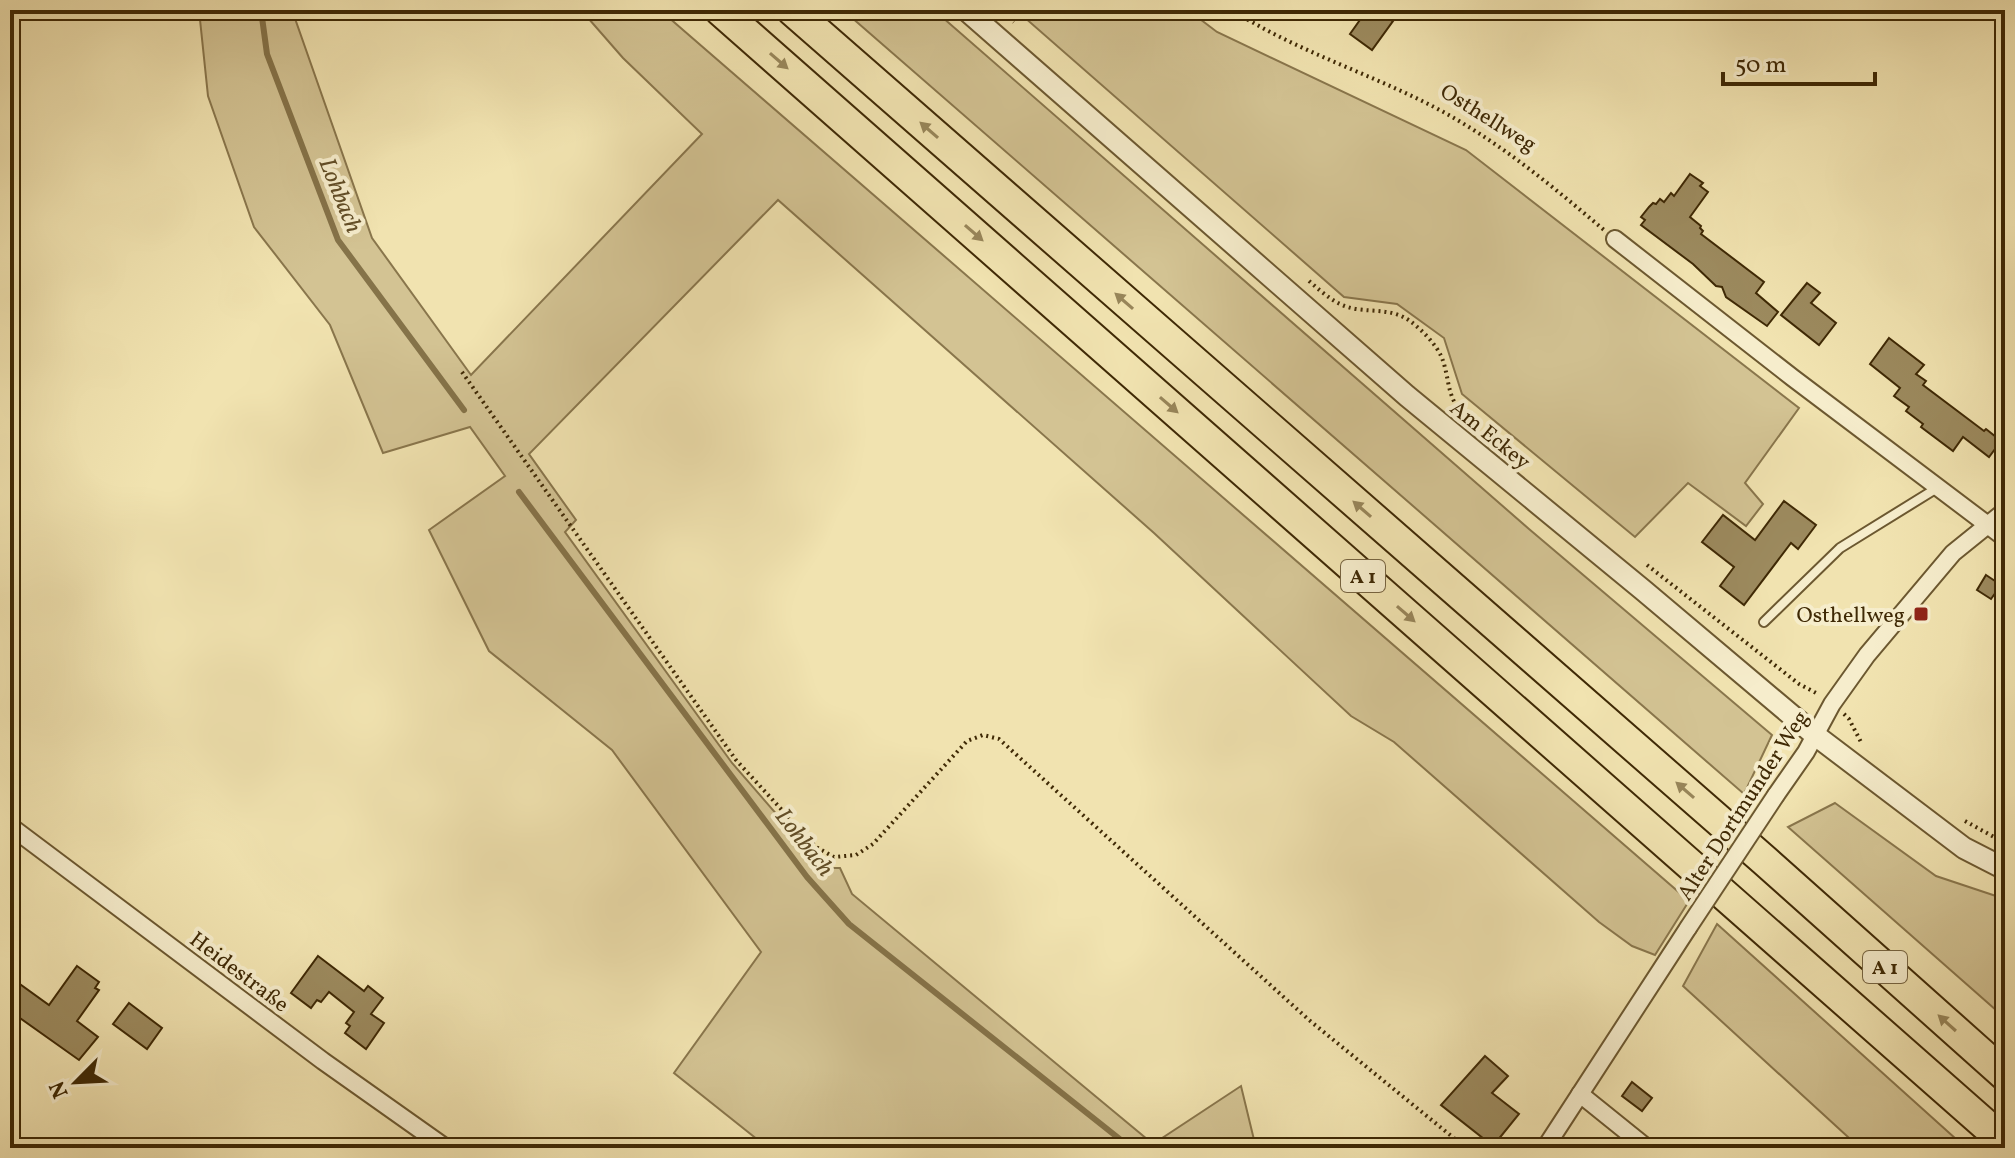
<svg xmlns="http://www.w3.org/2000/svg" width="2015" height="1158" viewBox="0 0 2015 1158" font-family="Vollkorn,serif">
	<style>
		.green { fill: #d3c393; stroke: #89764c; stroke-width: 2 }
		.lines { fill: none; stroke-linecap: round; stroke-linejoin: round }
		.stream { stroke: #857349; stroke-width: 6 }
		.building { fill: #9c8a5e; stroke: #3f2905; stroke-width: 2 }
		.service-casing { stroke: #6c5830; stroke-width: 12 }
		.minor-casing { stroke: #6c5830; stroke-width: 20 }
		.tertiary-casing { stroke: #6c5830; stroke-width: 24 }
		.motorway-casing { stroke: #3f2905; stroke-width: 34 }
		.path { stroke: #3f2905; stroke-width: 4; stroke-dasharray: 2 4; stroke-linecap: butt }
		.service { stroke: #f6edcc; stroke-width: 8 }
		.minor { stroke: #f6edcc; stroke-width: 16 }
		.tertiary { stroke: #f6edcc; stroke-width: 20 }
		.motorway { stroke: #f1e3b0; stroke-width: 30 }
		.minor-bridge-casing { stroke: #6c5830; stroke-width: 20; stroke-linecap: butt }
		.minor-bridge { stroke: #f6edcc; stroke-width: 16 }
		.oneway { fill: #98865a }
		.poi-dot { fill: #8f2418; stroke: #f6edcc; stroke-width: 3 }
		.labels { text-anchor: middle; stroke-width: 8; stroke-linejoin: round; paint-order: stroke }
		.shield { fill: #f6edcc; stroke: #766441; stroke-width: 2 }
		.shield-label { font-size: 20px; font-weight: bold; fill: #3f2905 }
		.street-label { font-size: 22px; fill: #3f2905; stroke: #f6edcc }
		.poi-label { font-size: 22px; fill: #3f2905; stroke: #f6edcc; text-anchor: end }
		.water-label { font-size: 24px; font-style: italic; fill: #624e27; stroke: #f6edcc }
	</style>
	<rect width="100%" height="100%" fill="#f1e3b0"/>
	<filter id="stains"><feTurbulence type="fractalNoise" baseFrequency=".0025" numOctaves="4"/><feColorMatrix values="0 0 0 0 .2 0 0 0 0 .09 0 0 0 0 .02 0 0 0 .5 -.17"/></filter>
	<radialGradient id="worn" r=".72"><stop offset=".6" stop-color="#630" stop-opacity="0"/><stop offset="1" stop-color="#630" stop-opacity=".3"/></radialGradient>
	<g class="green">
		<polygon points="199,10 292,10 372,238 471,375 702,134 623,58 581,10 660,10 1689,901 1655,955 1632,946 1599,922 1394,742 1351,716 1154,533 778,200 529,454 576,520 565,532 732,763 812,855 830,868 840,868 852,894 1153,1144 1241,1086 1256,1148 768,1148 674,1073 761,952 612,750 489,651 429,530 505,476 470,427 383,453 330,325 254,227 208,96"/>
		<polygon points="843,10 934,10 1529,529 1772,735 1744,794"/>
		<polygon points="1016,10 1188,10 1217,32 1466,150 1799,408 1745,483 1763,504 1746,526 1688,483 1635,537 1462,394 1444,338 1397,304 1344,297"/>
		<polygon points="1835,803 1936,876 2005,899 2005,1018 1788,827"/>
		<polygon points="1717,924 1966,1148 1860,1148 1683,986"/>
	</g>
	<g class="lines">
		<g class="stream">
			<polyline points="261,10 267,54 338,240 464,410"/>
			<polyline points="519,492 807,877 849,924 1131,1148"/>
		</g>
	</g>
	<g class="building">
		<polygon points="1367,10 1397,10 1391,20 1393,21 1372,50 1350,34"/>
		<polygon points="1690,174 1703,183 1700,186 1708,192 1690,217 1701,226 1700,228 1703,231 1701,234 1764,282 1756,293 1778,312 1767,326 1726,297 1722,287 1716,286 1693,264 1641,225 1645,220 1641,217 1649,207 1653,203 1656,204 1660,199 1664,202 1671,193 1674,196"/>
		<polygon points="1807,283 1820,293 1811,303 1836,323 1819,345 1781,315"/>
		<polygon points="1889,338 1924,365 1916,374 1926,381 1923,385 1984,431 1986,429 2001,441 1989,457 1963,437 1953,451 1921,427 1923,424 1906,411 1909,407 1894,396 1900,388 1870,364"/>
		<polygon points="1784,501 1816,525 1798,549 1791,543 1744,605 1720,586 1734,567 1702,542 1723,515 1755,540"/>
		<polygon points="1986,575 2001,585 1991,599 1977,590"/>
		<polygon points="318,956 364,991 368,986 383,998 371,1014 384,1023 366,1049 345,1033 350,1026 346,1023 354,1012 329,992 321,1002 317,1000 311,1008 291,993"/>
		<polygon points="77,966 99,982 95,988 99,990 77,1021 98,1037 79,1060 10,1011 10,977 49,1005"/>
		<polygon points="129,1003 162,1028 147,1049 113,1024"/>
		<polygon points="1485,1056 1508,1076 1492,1093 1519,1114 1493,1146 1441,1105"/>
		<polygon points="1632,1082 1652,1098 1642,1111 1622,1096"/>
	</g>
	<g class="lines">
		<g class="service-casing">
			<polyline id="service" points="1764,622 1840,548 1937,488"/>
		</g>
		<g class="minor-casing">
			<g id="minor">
				<polyline points="1615,239 1793,378 2005,538"/>
				<polyline points="1776,795 1806,752 1832,704 1867,655 1953,553 2005,511"/>
				<polyline points="10,826 323,1061 446,1148"/>
				<polyline points="1580,1094 1647,1148"/>
				<polyline points="1545,1148 1688,928"/>
			</g>
		</g>
		<g class="tertiary-casing">
			<polyline id="tertiary" points="966,10 1407,396 1643,590 1815,735 1964,848 2005,869"/>
		</g>
		<g class="motorway-casing">
			<g id="motorway">
				<polyline points="720,10 2005,1142"/>
				<polyline points="792,10 1764,860 2005,1075"/>
			</g>
		</g>
		<g class="path">
			<polyline points="1000,10 1014,22"/>
			<path d="M 1232,10 C 1296,51 1369,73 1436,108 C 1498,141 1551,185 1604,230"/>
			<path d="M 1309,281 C 1324,294 1337,306 1356,309 C 1376,312 1393,309 1410,321 C 1422,330 1436,344 1442,358 C 1450,379 1446,397 1464,415"/>
			<polyline points="462,372 736,760 816,847 834,857 856,855 873,844 967,741 983,735 999,739 1309,1020 1466,1148"/>
			<polyline points="1647,565 1799,684 1818,694"/>
			<polyline points="1844,714 1849,719 1862,744"/>
			<polyline points="1965,821 2005,843"/>
		</g>
		<use href="#service" class="service"/>
		<use href="#minor" class="minor"/>
		<use href="#tertiary" class="tertiary"/>
		<use href="#motorway" class="motorway"/>
		<g class="minor-bridge-casing">
			<polyline id="minor-bridge" points="1688,928 1776,795"/>
		</g>
		<use href="#minor-bridge" class="minor-bridge"/>
	</g>
	<defs><path id="oneway-solid" d="M-6-.8H1V-3.2L6.5 0L1 3.2V.8H-6Z" transform="scale(2)"/></defs>
	<g class="oneway">
		<use href="#oneway-solid" transform="translate(779 61) rotate(41)"/>
		<use href="#oneway-solid" transform="translate(929 130) rotate(-139)"/>
		<use href="#oneway-solid" transform="translate(974 233) rotate(41)"/>
		<use href="#oneway-solid" transform="translate(1124 301) rotate(-139)"/>
		<use href="#oneway-solid" transform="translate(1169 405) rotate(41)"/>
		<use href="#oneway-solid" transform="translate(1362 509) rotate(-139)"/>
		<use href="#oneway-solid" transform="translate(1406 614) rotate(41)"/>
		<use href="#oneway-solid" transform="translate(1685 790) rotate(-139)"/>
		<use href="#oneway-solid" transform="translate(1947 1023) rotate(-138)"/>
	</g>
	<rect class="poi-dot" x="1913" y="606" width="16" height="16" rx="4"/>
	<g class="labels">
		<g class="shield">
			<rect x="1341" y="560" width="44" height="32" rx="6"/>
			<rect x="1863" y="951" width="44" height="32" rx="6"/>
		</g>
		<g class="shield-label">
			<text x="1363" y="583">A 1</text>
			<text x="1885" y="974">A 1</text>
		</g>
		<g class="street-label">
			<text transform="translate(1489 117) rotate(32)" y="8">Osthellweg</text>
			<text transform="translate(1491 434) rotate(39)" y="8">Am Eckey</text>
			<text transform="translate(1742 805) rotate(-57)" y="8">Alter Dortmunder Weg</text>
			<text transform="translate(240 971) rotate(37)" y="8">Heidestraße</text>
		</g>
		<g class="poi-label">
			<text x="1905" y="622">Osthellweg</text>
		</g>
		<g class="water-label">
			<text transform="translate(341 195) rotate(68)" y="8">Lohbach</text>
			<text transform="translate(805 842) rotate(52)" y="8">Lohbach</text>
		</g>
	</g>
	<rect width="2015" height="1158" fill="none" stroke="#f1e3b0" stroke-width="40"/>
	<rect x="12" y="12" width="1991" height="1134" fill="none" stroke="#3f2905" stroke-width="4"/>
	<rect x="20" y="20" width="1975" height="1118" fill="none" stroke="#3f2905" stroke-width="2"/>
	<g transform="translate(76 1082) rotate(246)" stroke="#f6edcc" stroke-width="6" paint-order="stroke">
	<path d="M0-6L14 30L0 20L-14 30Z" fill="#3f2905"/>
	<text y="-12" font-size="22" font-weight="bold" text-anchor="middle" fill="#3f2905">N</text>
	</g>
	<path d="M1723 72v12h152v-12" fill="none" stroke="#3f2905" stroke-width="4"/>
	<text x="1735" y="72" font-size="24" fill="#3f2905" stroke="#f6edcc" stroke-width="6" paint-order="stroke">50 m</text>
	<rect width="100%" height="100%" filter="url(#stains)"/>
	<rect width="100%" height="100%" fill="url(#worn)"/>
</svg>
